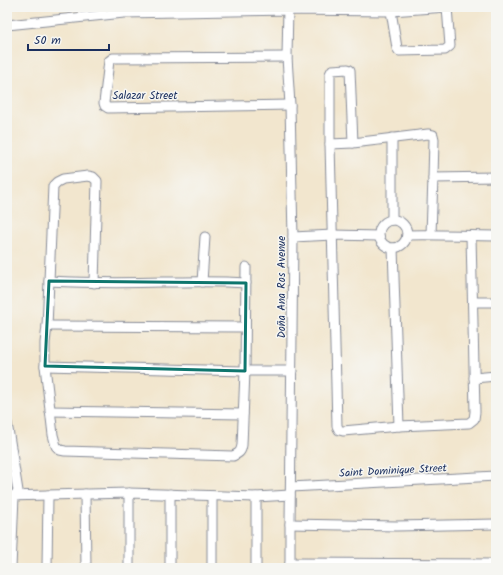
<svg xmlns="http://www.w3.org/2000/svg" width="503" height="575" viewBox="0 0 503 575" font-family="Kalam,sans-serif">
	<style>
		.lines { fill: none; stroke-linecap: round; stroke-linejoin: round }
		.minor-casing { stroke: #868a96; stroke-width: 11 }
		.minor { stroke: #fff; stroke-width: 9 }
		.marked { fill: none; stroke: #0f766e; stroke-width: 3; stroke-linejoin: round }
		.labels { text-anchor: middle; stroke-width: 3; stroke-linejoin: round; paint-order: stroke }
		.street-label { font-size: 11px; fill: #1b2f5e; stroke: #f6f6f2 }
	</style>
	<rect width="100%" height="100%" fill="#f6f6f2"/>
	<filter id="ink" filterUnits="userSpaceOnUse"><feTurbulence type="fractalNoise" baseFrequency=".025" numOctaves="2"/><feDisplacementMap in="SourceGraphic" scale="8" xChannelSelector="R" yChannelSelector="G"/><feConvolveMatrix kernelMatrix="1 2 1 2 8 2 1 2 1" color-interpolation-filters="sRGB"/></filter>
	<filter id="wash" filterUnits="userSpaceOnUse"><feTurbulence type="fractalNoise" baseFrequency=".012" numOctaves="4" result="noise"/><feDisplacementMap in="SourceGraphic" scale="16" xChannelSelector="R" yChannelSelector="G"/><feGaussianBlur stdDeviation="0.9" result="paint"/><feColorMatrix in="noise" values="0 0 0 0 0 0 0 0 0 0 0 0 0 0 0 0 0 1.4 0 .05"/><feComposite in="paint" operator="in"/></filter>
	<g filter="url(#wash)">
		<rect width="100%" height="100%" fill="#f2e6ce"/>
	</g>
	<g filter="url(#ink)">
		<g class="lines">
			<g class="minor-casing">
				<g id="minor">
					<polyline points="288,7 287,57 290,105 293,237 290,524 290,568"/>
					<polyline points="391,11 397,48 399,51 445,50 450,46 447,7"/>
					<polyline points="7,25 124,13 288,10 391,11 447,7"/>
					<polyline points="287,57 113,58 109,61 104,103 105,106 108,108 290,105"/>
					<polyline points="353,143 350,70 348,69 332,70 330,74 330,144 337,426 339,430 343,431 399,426 469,423 474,419 475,412 471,236"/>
					<polyline points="330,144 353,143 428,134 433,135 434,139 433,178 431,234"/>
					<polyline points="433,178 496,177"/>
					<polyline points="392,220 392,138"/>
					<circle cx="393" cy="234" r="14"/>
					<path d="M 407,235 C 437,234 466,236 496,236"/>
					<polyline points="293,237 333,235 379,236"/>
					<polyline points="393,248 399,426"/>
					<path d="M 49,281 C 87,283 125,283 163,282 C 190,282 218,281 246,283"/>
					<polyline points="202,282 205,237"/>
					<path d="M 94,283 L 97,181 L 93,177 L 88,176 L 63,179 L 57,182 L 53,186 L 49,281 L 47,326 L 45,343 L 45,366 L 53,435 L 56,446 L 60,450 L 65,451 L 233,456 C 239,453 241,452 242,445 L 245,371 L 246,267"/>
					<polyline points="473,302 496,302"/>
					<polyline points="47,326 245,327"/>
					<polyline points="45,366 245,371 292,371"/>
					<polyline points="474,378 496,376"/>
					<polyline points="50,411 243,414"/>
					<polyline points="7,423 18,491 14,496 11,568"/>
					<polyline points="291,487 496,476"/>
					<polyline points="85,494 86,568"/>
					<polyline points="7,496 129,493 256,497 290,495"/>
					<polyline points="212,496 212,568"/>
					<polyline points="256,497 256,568"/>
					<polyline points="290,524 396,526 496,524"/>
					<polyline points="290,563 496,564"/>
					<polyline points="47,568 48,495"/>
					<polyline points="129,568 129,493"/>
					<polyline points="170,568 170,494"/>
				</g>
			</g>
			<use href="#minor" class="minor"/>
		</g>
	</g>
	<path class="marked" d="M 49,281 L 246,283 L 245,371 L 45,366 Z"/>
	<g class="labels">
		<g class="street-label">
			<text x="145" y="99">Salazar Street</text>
			<text transform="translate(281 287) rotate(-90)" y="4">Doña Ana Ros Avenue</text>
			<text transform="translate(393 470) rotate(-3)" y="4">Saint Dominique Street</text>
		</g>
	</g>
	<rect width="503" height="575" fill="none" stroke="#f6f6f2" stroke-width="24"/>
	<path d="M28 44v6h81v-6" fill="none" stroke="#1b2f5e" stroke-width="2"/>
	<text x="34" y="44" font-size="12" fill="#1b2f5e" stroke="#f6f6f2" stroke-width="3" paint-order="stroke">50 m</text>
</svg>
